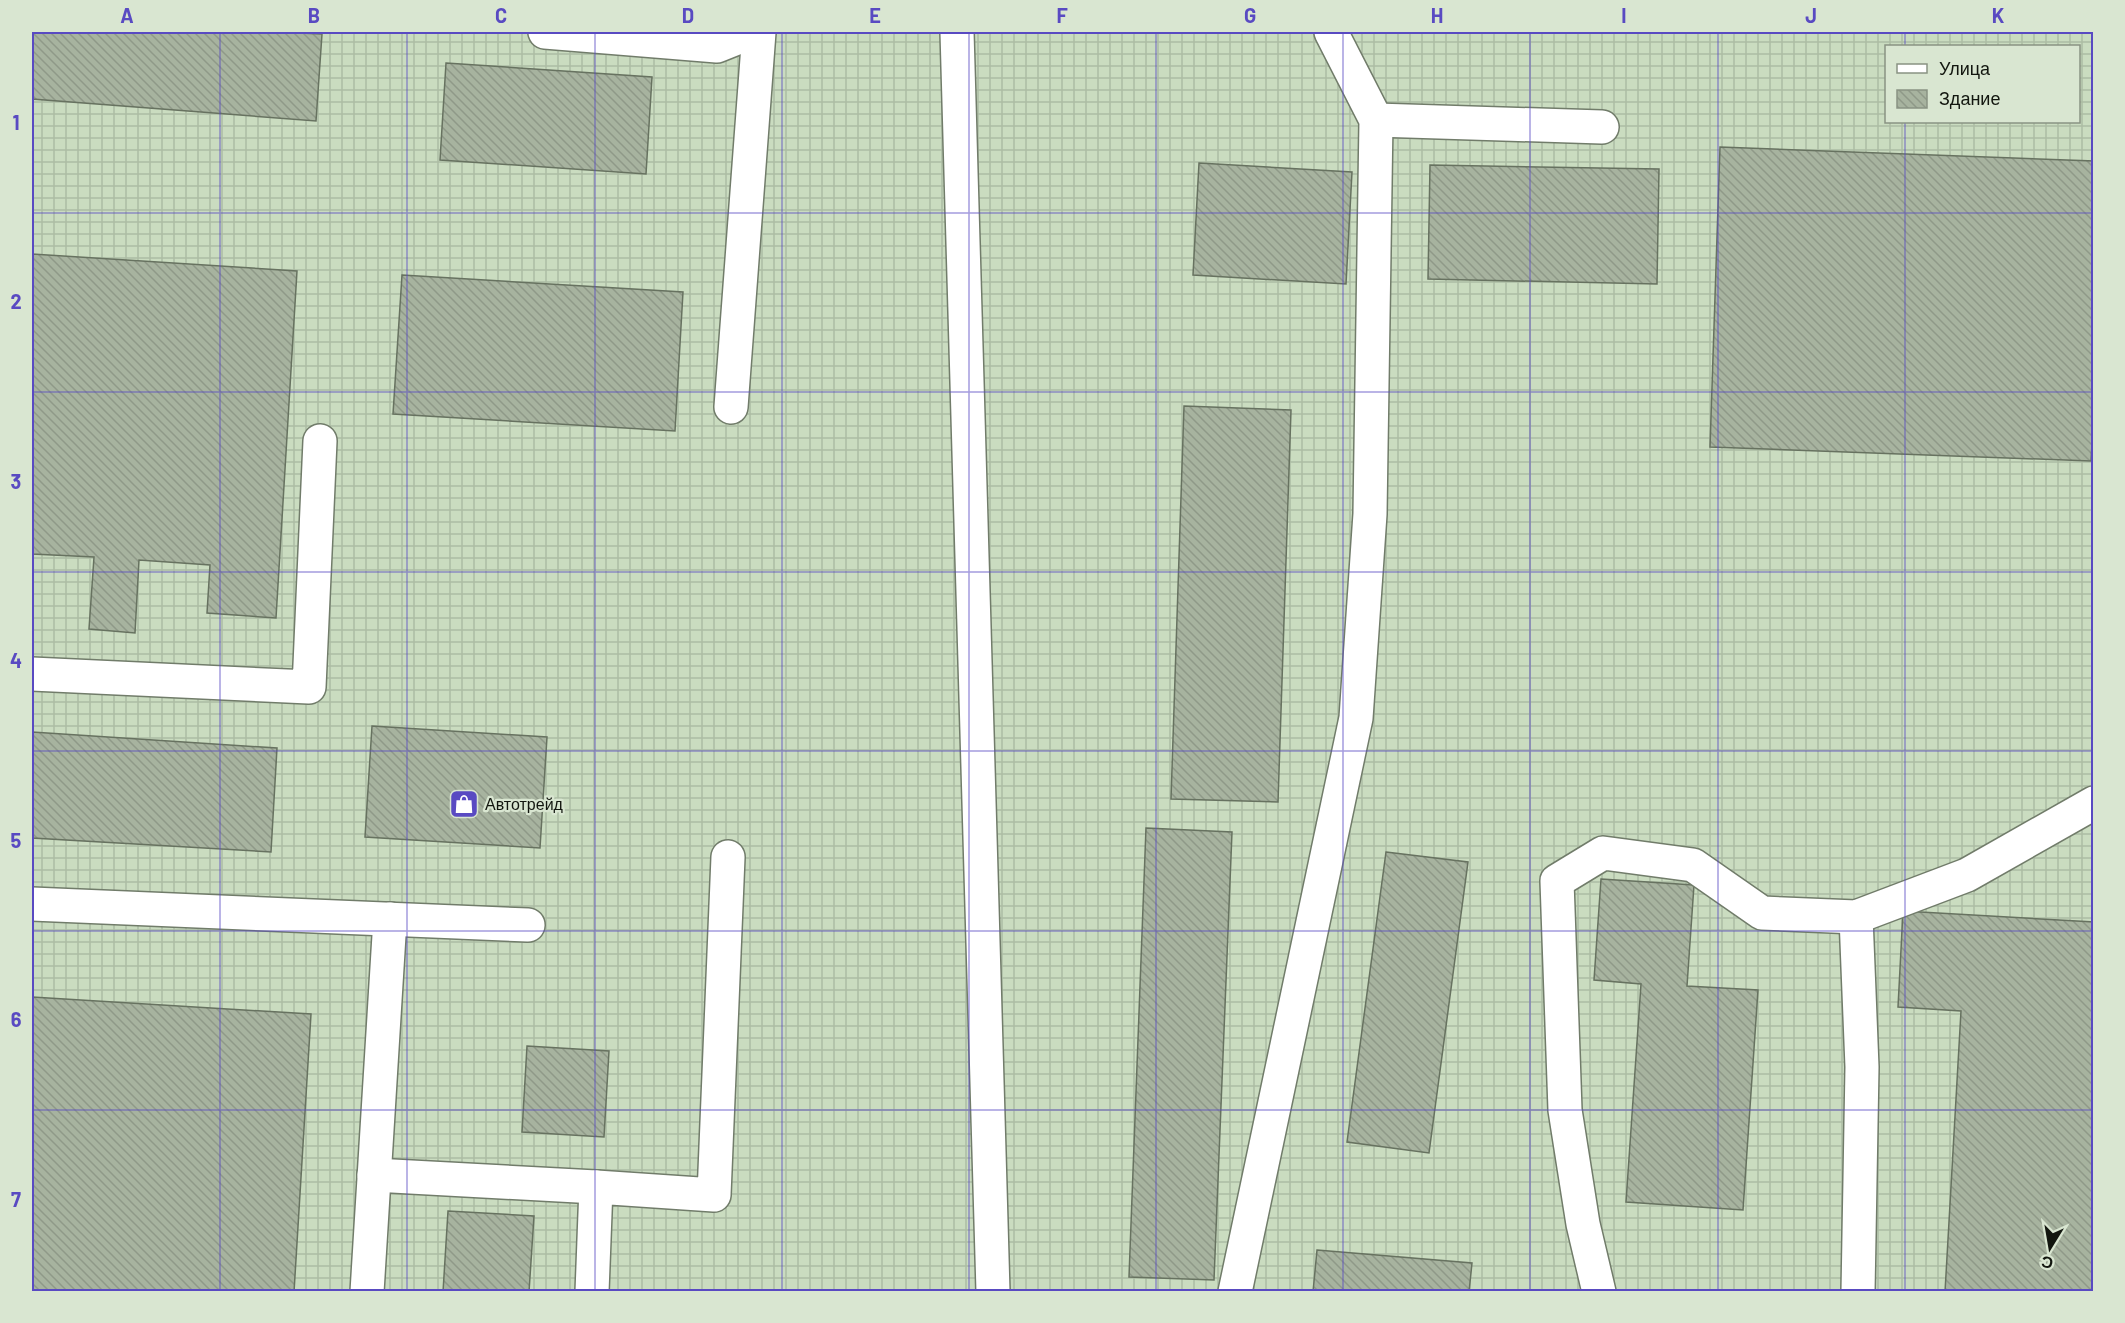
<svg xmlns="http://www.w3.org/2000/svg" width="2125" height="1323" viewBox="0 0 2125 1323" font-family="Barlow,sans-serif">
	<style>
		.industrial { fill: url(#industrial-grid); fill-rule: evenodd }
		.building { fill: url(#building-back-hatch); stroke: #677260; stroke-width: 1.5 }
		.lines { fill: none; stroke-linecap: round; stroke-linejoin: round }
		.minor-casing { stroke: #717c6a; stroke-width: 36 }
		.minor { stroke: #fff; stroke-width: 33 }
		.grid { fill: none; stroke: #594ac2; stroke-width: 1.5; stroke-opacity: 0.55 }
		.labels { text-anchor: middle; stroke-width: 4.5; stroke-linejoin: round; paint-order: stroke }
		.poi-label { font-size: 16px; fill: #12160f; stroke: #d9e6d1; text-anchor: start }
		.neatline { fill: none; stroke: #594ac2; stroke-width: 2 }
		.grid-label { font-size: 20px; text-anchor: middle; font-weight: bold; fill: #594ac2 }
	</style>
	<defs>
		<pattern id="industrial-grid" width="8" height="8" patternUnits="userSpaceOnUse" patternTransform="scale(1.5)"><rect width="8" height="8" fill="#cadcc0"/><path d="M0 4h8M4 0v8" fill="none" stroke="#acbca4"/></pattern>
		<pattern id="building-back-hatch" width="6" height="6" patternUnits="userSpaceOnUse" patternTransform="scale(1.5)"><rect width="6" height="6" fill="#a7b39f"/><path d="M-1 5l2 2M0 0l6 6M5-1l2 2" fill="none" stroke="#8f9988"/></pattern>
	</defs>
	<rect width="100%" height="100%" fill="#d9e6d1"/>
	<path class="industrial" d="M 32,32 L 2093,32 L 2093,1291 L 32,1291 ZM 1886,46 L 2078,46 L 2078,122 L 1886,122 Z"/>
	<g class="building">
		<polygon points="32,32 276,32 322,34 316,121 32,99"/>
		<polygon points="446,63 652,77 646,174 440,160"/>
		<polygon points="1720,147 2094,161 2094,409 2091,461 1710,447"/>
		<polygon points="1199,163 1352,172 1346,284 1193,275"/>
		<polygon points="1430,165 1659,169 1657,284 1428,279"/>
		<polygon points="32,254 297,271 276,618 207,613 210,565 139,560 135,633 89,629 94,557 32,554"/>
		<polygon points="402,275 683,292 675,431 393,414"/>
		<polygon points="1184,406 1291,410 1278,802 1171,799"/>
		<polygon points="372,726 547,737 540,848 365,837"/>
		<polygon points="32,732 277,748 271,852 32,838"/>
		<polygon points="1146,828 1232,832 1214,1280 1129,1277"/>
		<polygon points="1386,852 1468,862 1429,1153 1347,1142"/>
		<polygon points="1601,879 1694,885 1687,986 1758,990 1743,1210 1626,1202 1641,984 1594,980"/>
		<polygon points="1903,911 2094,922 2094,1292 1945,1292 1961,1011 1898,1007"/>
		<polygon points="32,997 311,1014 294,1292 32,1292"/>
		<polygon points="527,1046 609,1051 604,1137 522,1132"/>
		<polygon points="448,1211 534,1216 529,1292 443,1292"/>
		<polygon points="1317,1250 1472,1263 1469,1292 1313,1292"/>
	</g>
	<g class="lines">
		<g class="minor-casing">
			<g id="minor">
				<polyline points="545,32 717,46 752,32"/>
				<polyline points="957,32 993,1292"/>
				<polyline points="1376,120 1602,127"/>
				<polyline points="731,407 759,32"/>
				<polyline points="32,674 309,687 320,441"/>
				<polyline points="32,904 528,925"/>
				<polyline points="1856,917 1862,1067 1858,1292"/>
				<polyline points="374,1175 596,1187"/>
				<polyline points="367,1292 390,919"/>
				<polyline points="592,1292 596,1187 714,1195 728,857"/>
				<polyline points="1235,1292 1356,718 1370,514 1376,120 1331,32"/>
				<polyline points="1599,1292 1583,1224 1565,1110 1557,881 1603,853 1693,865 1762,913 1856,917 1967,875 2094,803"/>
			</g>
		</g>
		<use href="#minor" class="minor"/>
	</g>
	<path class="grid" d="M 220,32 L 220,1292M 407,32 L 407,1292M 595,32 L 595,1292M 782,32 L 782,1292M 969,32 L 969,1292M 1156,32 L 1156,1292M 1343,32 L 1343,1292M 1530,32 L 1530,1292M 1718,32 L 1718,1292M 1905,32 L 1905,46M 1905,122 L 1905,1292M 32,213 L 2094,213M 32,392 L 2094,392M 32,572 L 2094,572M 32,751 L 2094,751M 32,931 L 2094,931M 32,1110 L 2094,1110"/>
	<defs>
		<g id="shop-square" transform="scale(1.5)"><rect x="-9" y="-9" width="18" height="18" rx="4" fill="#594ac2" stroke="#d9e6d1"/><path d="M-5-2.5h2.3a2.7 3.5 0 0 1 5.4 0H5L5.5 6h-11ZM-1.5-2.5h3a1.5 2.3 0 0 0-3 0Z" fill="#fff"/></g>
	</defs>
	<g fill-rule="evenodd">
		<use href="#shop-square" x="464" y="804"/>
	</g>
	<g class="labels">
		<g class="poi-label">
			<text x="485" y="810">Автотрейд</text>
		</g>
	</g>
	<rect width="2125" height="1323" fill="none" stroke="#d9e6d1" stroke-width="66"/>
	<rect x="1885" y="45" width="195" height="78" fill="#d9e6d1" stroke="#899383" stroke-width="1.5"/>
	<rect x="1897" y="64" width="30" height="9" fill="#ffffff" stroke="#899383" stroke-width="1.5"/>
	<text x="1939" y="75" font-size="18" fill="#12160f">Улица</text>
	<rect x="1897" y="90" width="30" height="18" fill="url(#building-back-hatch)" stroke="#899383" stroke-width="1.5"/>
	<text x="1939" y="105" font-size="18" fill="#12160f">Здание</text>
	<g transform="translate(2050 1248) rotate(191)" stroke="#d9e6d1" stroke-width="4.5" paint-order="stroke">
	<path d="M0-4.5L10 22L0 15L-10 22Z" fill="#12160f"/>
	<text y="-9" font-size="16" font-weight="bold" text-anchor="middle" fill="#12160f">С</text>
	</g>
	<rect x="33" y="33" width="2059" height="1257" class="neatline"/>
	<g class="grid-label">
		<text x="127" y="23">A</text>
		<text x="314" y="23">B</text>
		<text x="501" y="23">C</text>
		<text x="688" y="23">D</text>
		<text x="875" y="23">E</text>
		<text x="1062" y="23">F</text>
		<text x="1250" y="23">G</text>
		<text x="1437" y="23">H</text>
		<text x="1624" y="23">I</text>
		<text x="1811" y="23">J</text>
		<text x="1998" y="23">K</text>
		<text x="16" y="130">1</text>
		<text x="16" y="309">2</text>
		<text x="16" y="489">3</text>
		<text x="16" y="668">4</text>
		<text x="16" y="848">5</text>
		<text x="16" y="1027">6</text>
		<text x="16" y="1207">7</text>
	</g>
</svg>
